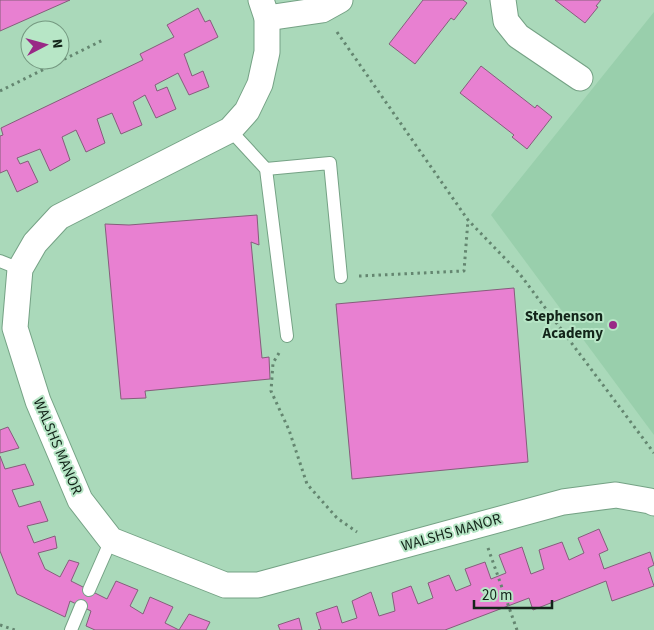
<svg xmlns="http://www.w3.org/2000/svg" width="654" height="630" viewBox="0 0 654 630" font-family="'Source Sans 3',sans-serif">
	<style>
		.built { fill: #99cfac }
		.building { fill: #e880d1; stroke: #855e7b }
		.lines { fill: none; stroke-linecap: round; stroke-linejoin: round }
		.lane-casing { stroke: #75a285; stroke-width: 14 }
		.street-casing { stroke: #75a285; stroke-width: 27 }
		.path { stroke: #648670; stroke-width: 3; stroke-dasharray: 2.5 4; stroke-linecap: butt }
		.lane { stroke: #fff; stroke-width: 12 }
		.street { stroke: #fff; stroke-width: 25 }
		.poi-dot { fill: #992886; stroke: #b7e6c6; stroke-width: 2 }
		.labels { text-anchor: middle; stroke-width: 4; stroke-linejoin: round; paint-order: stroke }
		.poi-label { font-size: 15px; font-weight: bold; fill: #13251a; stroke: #b7e6c6; text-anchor: end }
		.street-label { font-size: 15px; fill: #13251a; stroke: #b7e6c6 }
	</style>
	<rect width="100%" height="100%" fill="#aad9ba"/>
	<polygon class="built" points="654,12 654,435 491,215"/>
	<g class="building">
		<polygon points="0,0 70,0 0,31"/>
		<polygon points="423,0 463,0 467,3 454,20 451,18 415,64 389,44"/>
		<polygon points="555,0 601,0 596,6 598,7 585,23"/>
		<polygon points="198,8 205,22 210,20 218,37 184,54 192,76 203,71 209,87 189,95 178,73 155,85 157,91 167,87 176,109 156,118 145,95 133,102 142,125 121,134 112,113 97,119 105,143 86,152 76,130 62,137 70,160 50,171 40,149 17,158 20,164 28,161 38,182 17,192 7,170 0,173 0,136 3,135 1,128 143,60 140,54 174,37 167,25"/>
		<polygon points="481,66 535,108 537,105 552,117 527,149 512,137 514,135 460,93"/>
		<polygon points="257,215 259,245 251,242 262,358 269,357 270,379 145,391 146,398 121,399 105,224 129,225"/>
		<polygon points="514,288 528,462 352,479 336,304"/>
		<polygon points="8,427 19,448 0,453 0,430"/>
		<polygon points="0,456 5,469 25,464 34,485 12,490 19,507 40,501 48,521 27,526 34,543 55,536 57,548 38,553 45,569 60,577 69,560 79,563 71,581 107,599 116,581 138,590 130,606 143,614 150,597 173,607 165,623 179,630 189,614 210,622 206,630 95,630 86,626 91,611 70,601 65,617 17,594 0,551"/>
		<polygon points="599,529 608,550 599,554 604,569 650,552 654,565 648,568 654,586 612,601 606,581 533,610 529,598 445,630 318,630 321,629 316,613 337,606 342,623 357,618 352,601 371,592 379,616 395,611 392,593 411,586 418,604 433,598 428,583 449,575 456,591 471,585 465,569 485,562 491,579 506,573 499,555 522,547 531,574 544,569 539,550 562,542 569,560 584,553 578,538"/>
		<polygon points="299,618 302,630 280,630 278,625"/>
	</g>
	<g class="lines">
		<g class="lane-casing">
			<g id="lane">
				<polyline points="230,130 266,169 287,336"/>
				<polyline points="266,169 330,163 341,277"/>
				<polyline points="0,261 20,269"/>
				<polyline points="89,590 111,540"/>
				<polyline points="71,630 81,606"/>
			</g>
		</g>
		<g class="street-casing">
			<g id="street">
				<polyline points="261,0 267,18 267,52 260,84 247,111 230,130 59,217 35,243 20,269 15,328 38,401 80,500 111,540 225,585 258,585 563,502 616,495 650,501 654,503"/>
				<polyline points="503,0 506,21 518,36 580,78"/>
				<polyline points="267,18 322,10 340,0"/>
			</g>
		</g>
		<g class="path">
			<polyline points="337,32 468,220 519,273 654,453"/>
			<polyline points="0,91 103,40"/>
			<polyline points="359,276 464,271 468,220"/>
			<polyline points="279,353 273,363 271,391 289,430 307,484 337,518 357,532"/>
			<polyline points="488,548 517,630"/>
			<polyline points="0,625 15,630"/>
		</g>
		<use href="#lane" class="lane"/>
		<use href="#street" class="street"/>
	</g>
	<circle class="poi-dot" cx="613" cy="325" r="5"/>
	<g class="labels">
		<g class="poi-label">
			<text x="603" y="321">Stephenson<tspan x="603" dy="17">Academy</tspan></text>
		</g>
		<g class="street-label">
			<text transform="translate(58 446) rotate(67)" y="5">WALSHS MANOR</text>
			<text transform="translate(451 532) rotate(-16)" y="5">WALSHS MANOR</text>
		</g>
	</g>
	<g transform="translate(45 45) rotate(84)"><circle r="24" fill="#b7e6c6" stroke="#759981"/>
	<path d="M0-4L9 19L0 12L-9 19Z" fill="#992886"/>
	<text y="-8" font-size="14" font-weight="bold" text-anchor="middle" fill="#13251a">N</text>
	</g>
	<path d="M474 600v8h78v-8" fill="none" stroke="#13251a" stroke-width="2.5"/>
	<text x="482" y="600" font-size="15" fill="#13251a" stroke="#b7e6c6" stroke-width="4" paint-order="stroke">20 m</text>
</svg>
